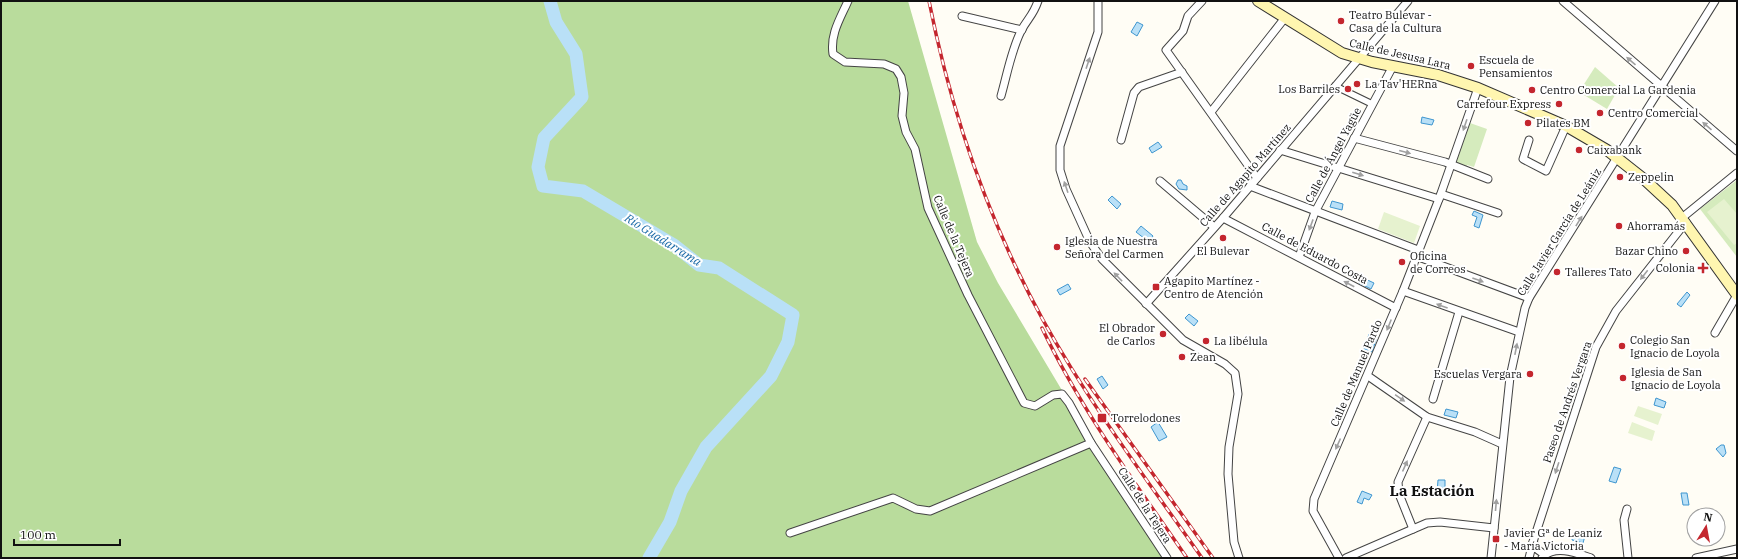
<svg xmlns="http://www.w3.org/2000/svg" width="1738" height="559" viewBox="0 0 1738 559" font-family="'IBM Plex Serif',serif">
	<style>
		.green { fill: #d5ebbd }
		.forest { fill: #b9dc9c }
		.pitch { fill: #e6f2cf }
		.water { fill: #b9e0f7; stroke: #3f96cf }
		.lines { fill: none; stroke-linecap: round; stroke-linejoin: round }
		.river { stroke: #b9e0f7; stroke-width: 13 }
		.pedestrian-casing { stroke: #444; stroke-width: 8 }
		.minor-casing { stroke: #444; stroke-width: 9 }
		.secondary-casing { stroke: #333; stroke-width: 12 }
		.pedestrian { stroke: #fff; stroke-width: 5.5 }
		.minor { stroke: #fff; stroke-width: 7 }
		.secondary { stroke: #fff6b0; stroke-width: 10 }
		.rail-casing { stroke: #c4262e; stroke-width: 3.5 }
		.rail { stroke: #fff; stroke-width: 2; stroke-dasharray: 6; stroke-linecap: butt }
		.oneway { fill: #a0a0a0 }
		.poi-dot { fill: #c4262e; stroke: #fff; stroke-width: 1.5 }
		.labels { text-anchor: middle; stroke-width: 4; stroke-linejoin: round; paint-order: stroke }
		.poi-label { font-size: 11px; fill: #111; stroke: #fff; text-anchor: start }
		.street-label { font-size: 11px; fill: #111; stroke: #fff }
		.water-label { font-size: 12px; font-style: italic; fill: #1768a6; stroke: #fff }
		.district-label { font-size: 15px; font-weight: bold; fill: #111; stroke: #fff }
	</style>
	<rect width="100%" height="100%" fill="#fffdf5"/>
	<g class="green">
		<polygon points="1595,67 1619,88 1607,109 1579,92"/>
		<polygon points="1470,123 1487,129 1474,167 1467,165 1466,170 1455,166"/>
		<polygon points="1737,180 1737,257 1700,209"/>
	</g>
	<polygon class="forest" points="1,1 908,1 977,242 998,283 1162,558 1,558"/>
	<g class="pitch">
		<polygon points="1724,199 1737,214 1737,243 1734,245 1707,212"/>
		<polygon points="1384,212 1420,226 1414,243 1378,229"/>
		<polygon points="1638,406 1662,414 1658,425 1634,416"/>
		<polygon points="1632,422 1655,431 1652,441 1628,433"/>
	</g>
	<g class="water">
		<polygon points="1137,22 1143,25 1137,36 1131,32"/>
		<polygon points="1422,117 1434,120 1432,125 1421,123"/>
		<polygon points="1158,142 1162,147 1152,153 1149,148"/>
		<polygon points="1178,180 1181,180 1183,184 1187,186 1187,190 1179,189 1176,184"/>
		<polygon points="1112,196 1121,204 1117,209 1108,200"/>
		<polygon points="1332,201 1343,204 1342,210 1330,207"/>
		<polygon points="1474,211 1483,215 1479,228 1474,226 1477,217 1472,215"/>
		<polygon points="1141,226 1153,236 1149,242 1136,232"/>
		<polygon points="1361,277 1374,283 1371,289 1359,283"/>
		<polygon points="1068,284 1071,289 1060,295 1057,290"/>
		<polygon points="1687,292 1690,295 1681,307 1677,304"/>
		<polygon points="1189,314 1198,321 1194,326 1185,318"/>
		<polygon points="1369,334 1377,337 1372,352 1364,349"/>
		<polygon points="1102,376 1108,385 1103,389 1097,379"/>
		<polygon points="1656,398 1666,402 1664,408 1654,405"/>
		<polygon points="1446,409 1458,412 1456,418 1444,415"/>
		<polygon points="1158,422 1167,437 1159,441 1151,427"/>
		<polygon points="1721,445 1724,445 1726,453 1723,457 1716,449"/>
		<polygon points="1614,467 1621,469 1616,483 1609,481"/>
		<polygon points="1438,480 1445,480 1445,493 1437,493"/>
		<polygon points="1362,491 1372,495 1369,500 1364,498 1362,504 1357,502"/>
		<polygon points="1681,493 1687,493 1689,505 1683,505"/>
		<polygon points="1573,535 1581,537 1582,535 1585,536 1583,543 1572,540"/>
	</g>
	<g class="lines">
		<polyline class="river" points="550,1 556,22 576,54 582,97 544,138 538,167 543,186 583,191 674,245 699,265 719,268 793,315 788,342 771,376 706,447 681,491 670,522 649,558"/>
		<g class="pedestrian-casing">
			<polyline id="pedestrian" points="1335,86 1372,104"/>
		</g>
		<g class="minor-casing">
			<g id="minor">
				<path d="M 848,1 C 840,19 830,34 833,54 L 845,62 L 884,64 L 896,69 L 901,77 L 904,93 L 902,116 L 906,132 L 915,149 L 928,208 L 968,295 L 1024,403 L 1035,406 L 1053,395 L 1062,394 L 1069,403 L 1091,443 L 1167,558"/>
				<polyline points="1098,1 1098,32 1060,146 1060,170 1066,189 1090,242 1102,259 1183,340 1225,364 1235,373 1238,394 1229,447 1228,474 1234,542 1239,558"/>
				<polyline points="1202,1 1188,16 1183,31 1166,50 1257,178"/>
				<polyline points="1563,1 1737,151"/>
				<polyline points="962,16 1022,30"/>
				<path d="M 1001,96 C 1007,75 1011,51 1021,31 C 1027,19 1033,16 1038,1"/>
				<polyline points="1211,112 1284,19"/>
				<polyline points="1354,138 1445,162 1488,179"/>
				<polyline points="1121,140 1134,93 1139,87 1182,72"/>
				<polyline points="1529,140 1523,159 1546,171 1566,126"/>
				<polyline points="1280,150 1439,199"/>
				<polyline points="1160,181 1214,227"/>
				<polyline points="1250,186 1418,250"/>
				<polyline points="1441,194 1498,213"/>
				<polyline points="1683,217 1737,173"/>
				<polyline points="1223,218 1396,308"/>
				<polyline points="1416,256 1529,298"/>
				<polyline points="1299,257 1315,212 1393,66"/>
				<polyline points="1403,291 1519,332"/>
				<polyline points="1146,304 1223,218 1408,1"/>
				<polyline points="1715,333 1737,295"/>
				<polyline points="1368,376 1427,417 1475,432 1502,444"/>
				<polyline points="1433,399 1459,312"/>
				<polyline points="1627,509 1624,520 1628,558"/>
				<polyline points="1413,529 1399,494 1398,482 1427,417"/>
				<polyline points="790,533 893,498 916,509 930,511 1091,443"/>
				<polyline points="1533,542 1538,550 1545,555"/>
				<polyline points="1339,558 1313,511 1314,499 1403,291 1439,199 1478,88"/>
				<polyline points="1346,558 1427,523 1440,522 1494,528"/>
				<polyline points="1491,558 1510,377 1525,308 1529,298 1715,1"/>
				<polyline points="1529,558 1533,542 1596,347 1616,311 1686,222"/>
				<path d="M 1542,558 C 1554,544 1577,553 1591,558"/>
				<polyline points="1696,558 1737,549"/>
			</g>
		</g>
		<g class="secondary-casing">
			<polyline id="secondary" points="1258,1 1342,53 1372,62 1438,75 1478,88 1566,126 1607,150 1645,180 1672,205 1737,295"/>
		</g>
		<use href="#pedestrian" class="pedestrian"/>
		<use href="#minor" class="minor"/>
		<use href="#secondary" class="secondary"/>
		<g class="rail-casing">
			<g id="rail">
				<path d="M 929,1 C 951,112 988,220 1043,320 C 1089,403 1147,480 1202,558"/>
				<path d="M 1042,328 C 1081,410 1136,484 1187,558"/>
				<polyline points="1085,379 1213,558"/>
			</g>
		</g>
		<use href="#rail" class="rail"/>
	</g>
	<defs><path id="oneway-solid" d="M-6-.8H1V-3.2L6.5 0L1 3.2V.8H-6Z"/></defs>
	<g class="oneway">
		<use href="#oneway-solid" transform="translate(1631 61) rotate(-139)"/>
		<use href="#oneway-solid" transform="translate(1088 63) rotate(-71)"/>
		<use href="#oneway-solid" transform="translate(1465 125) rotate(109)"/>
		<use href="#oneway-solid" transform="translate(1707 126) rotate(-139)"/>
		<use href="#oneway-solid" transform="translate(1405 152) rotate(15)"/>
		<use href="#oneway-solid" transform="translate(1358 174) rotate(17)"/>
		<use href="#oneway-solid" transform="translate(1066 187) rotate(-109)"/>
		<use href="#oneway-solid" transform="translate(1579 221) rotate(-58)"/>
		<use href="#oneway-solid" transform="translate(1311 225) rotate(110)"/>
		<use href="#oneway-solid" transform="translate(1644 275) rotate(128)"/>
		<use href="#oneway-solid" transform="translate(1118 277) rotate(-134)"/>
		<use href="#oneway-solid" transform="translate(1478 280) rotate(20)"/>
		<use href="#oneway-solid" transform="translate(1349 284) rotate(-152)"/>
		<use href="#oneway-solid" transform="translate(1442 306) rotate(-160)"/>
		<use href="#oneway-solid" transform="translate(1389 325) rotate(112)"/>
		<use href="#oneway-solid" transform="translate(1516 349) rotate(-79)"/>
		<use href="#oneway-solid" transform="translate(1400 398) rotate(35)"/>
		<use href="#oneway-solid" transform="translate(1338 444) rotate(114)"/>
		<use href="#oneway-solid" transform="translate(1405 466) rotate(-66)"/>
		<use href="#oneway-solid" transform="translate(1557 468) rotate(108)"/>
		<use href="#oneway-solid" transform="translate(1496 505) rotate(-85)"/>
	</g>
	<g class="poi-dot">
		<circle cx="1341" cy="21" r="4"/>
		<circle cx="1471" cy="66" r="4"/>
		<circle cx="1357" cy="84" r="4"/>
		<circle cx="1348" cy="89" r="4"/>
		<circle cx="1532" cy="90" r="4"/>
		<circle cx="1559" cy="104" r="4"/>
		<circle cx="1600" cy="113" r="4"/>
		<circle cx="1528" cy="123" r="4"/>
		<circle cx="1579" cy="150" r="4"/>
		<circle cx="1620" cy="177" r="4"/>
		<circle cx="1619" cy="226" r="4"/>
		<circle cx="1223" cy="238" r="4"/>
		<circle cx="1057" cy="247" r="4"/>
		<circle cx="1686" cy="251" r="4"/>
		<circle cx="1402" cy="262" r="4"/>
		<path d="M1701 262h4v4h4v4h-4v4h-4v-4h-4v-4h4z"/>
		<circle cx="1557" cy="272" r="4"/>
		<rect x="1152" y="283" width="8" height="8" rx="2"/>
		<circle cx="1163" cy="334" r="4"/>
		<circle cx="1206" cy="341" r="4"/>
		<circle cx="1622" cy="346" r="4"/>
		<circle cx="1182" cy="357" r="4"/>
		<circle cx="1530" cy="374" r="4"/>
		<circle cx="1623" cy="378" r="4"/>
		<rect x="1097" y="413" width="10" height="10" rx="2"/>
		<rect x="1492" y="535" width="8" height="8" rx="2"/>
	</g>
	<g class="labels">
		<g class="poi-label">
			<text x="1349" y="19">Teatro Bulevar -<tspan x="1349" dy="13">Casa de la Cultura</tspan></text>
			<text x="1479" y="64">Escuela de<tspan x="1479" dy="13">Pensamientos</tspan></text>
			<text x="1365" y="88">La Tav'HERna</text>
			<text x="1340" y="93" text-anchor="end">Los Barriles</text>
			<text x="1540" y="94">Centro Comercial La Gardenia</text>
			<text x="1551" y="108" text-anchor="end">Carrefour Express</text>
			<text x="1608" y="117">Centro Comercial</text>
			<text x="1536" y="127">Pilates BM</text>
			<text x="1587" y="154">Caixabank</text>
			<text x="1628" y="181">Zeppelin</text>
			<text x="1627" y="230">Ahorramás</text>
			<text x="1065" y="245">Iglesia de Nuestra<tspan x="1065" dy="13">Señora del Carmen</tspan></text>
			<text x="1223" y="255" text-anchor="middle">El Bulevar</text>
			<text x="1678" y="255" text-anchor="end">Bazar Chino</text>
			<text x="1410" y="260">Oficina<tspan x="1410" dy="13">de Correos</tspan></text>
			<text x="1695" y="272" text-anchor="end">Colonia</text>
			<text x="1565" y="276">Talleres Tato</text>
			<text x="1164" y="285">Agapito Martínez -<tspan x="1164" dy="13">Centro de Atención</tspan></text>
			<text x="1155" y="332" text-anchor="end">El Obrador<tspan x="1155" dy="13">de Carlos</tspan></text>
			<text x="1630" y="344">Colegio San<tspan x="1630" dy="13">Ignacio de Loyola</tspan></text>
			<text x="1214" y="345">La libélula</text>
			<text x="1190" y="361">Zean</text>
			<text x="1631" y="376">Iglesia de San<tspan x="1631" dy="13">Ignacio de Loyola</tspan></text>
			<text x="1522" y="378" text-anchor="end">Escuelas Vergara</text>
			<text x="1111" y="422">Torrelodones</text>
			<text x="1504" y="537">Javier Gª de Leaniz<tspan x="1504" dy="13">- María Victoria</tspan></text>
		</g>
		<g class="street-label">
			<text transform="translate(1400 54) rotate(13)" y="4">Calle de Jesusa Lara</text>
			<text transform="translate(1333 155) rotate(-62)" y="4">Calle de Ángel Yagüe</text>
			<text transform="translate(1245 175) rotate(-49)" y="4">Calle de Agapito Martínez</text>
			<text transform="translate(1559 232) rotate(-58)" y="4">Calle Javier García de Leániz</text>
			<text transform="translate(954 236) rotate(67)" y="4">Calle de la Tejera</text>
			<text transform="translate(1315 253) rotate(28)" y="4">Calle de Eduardo Costa</text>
			<text transform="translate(1356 373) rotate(-67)" y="4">Calle de Manuel Pardo</text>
			<text transform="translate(1567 402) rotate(-71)" y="4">Paseo de Andrés Vergara</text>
			<text transform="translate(1145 505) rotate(57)" y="4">Calle de la Tejera</text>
		</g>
		<g class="water-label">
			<text transform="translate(663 240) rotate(32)" y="4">Río Guadarrama</text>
		</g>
		<g class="district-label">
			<text x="1432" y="496">La Estación</text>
		</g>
	</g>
	<rect width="1738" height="559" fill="none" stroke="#111111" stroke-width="4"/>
	<g transform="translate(1706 527) rotate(11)"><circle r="19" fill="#ffffff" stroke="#a0a0a0"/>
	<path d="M0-3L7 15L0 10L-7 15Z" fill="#c4262e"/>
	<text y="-6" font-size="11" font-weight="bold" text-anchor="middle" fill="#111111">N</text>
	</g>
	<path d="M14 539v6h106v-6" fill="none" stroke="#111111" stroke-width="2"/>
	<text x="20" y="539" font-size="12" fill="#111111" stroke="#ffffff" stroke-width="3" paint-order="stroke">100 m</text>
</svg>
